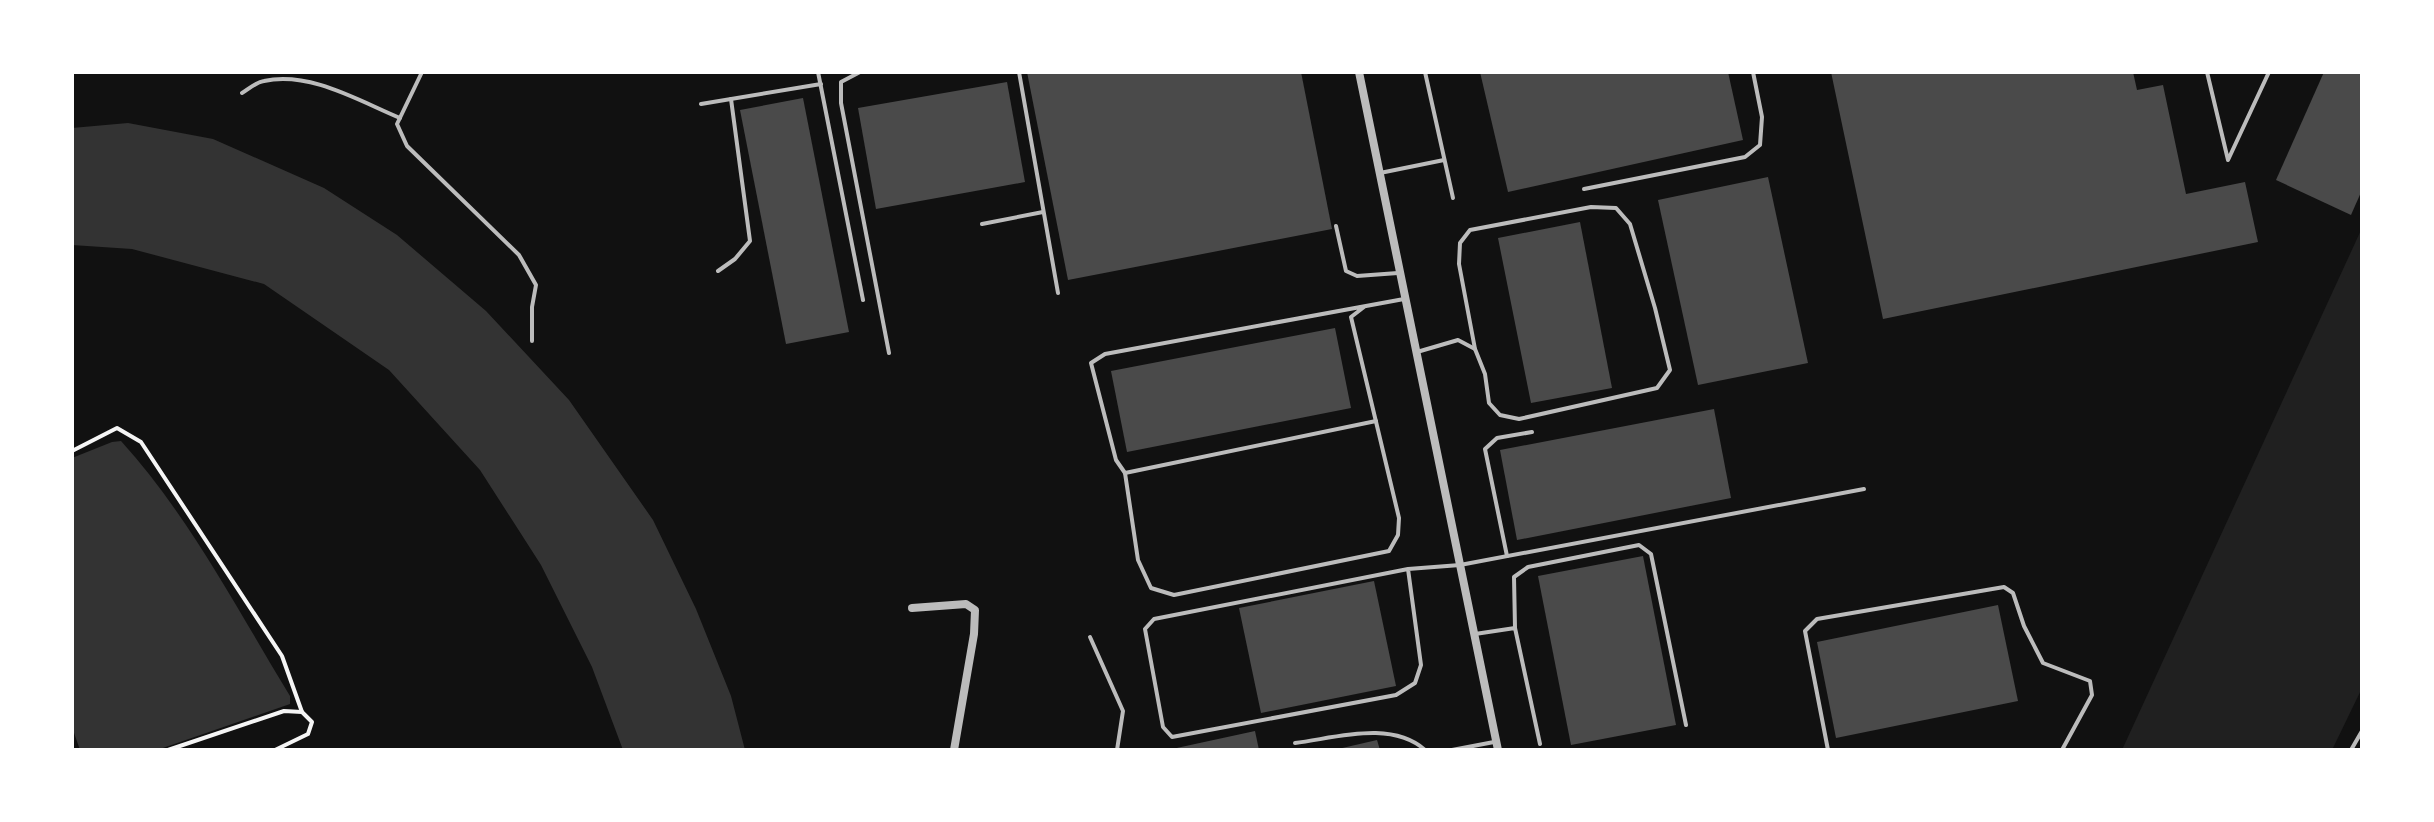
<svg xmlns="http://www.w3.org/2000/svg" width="2434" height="822" viewBox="0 0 2434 822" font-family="Lato,sans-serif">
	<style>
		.green { fill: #202020 }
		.water { fill: #333 }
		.building { fill: #4a4a4a }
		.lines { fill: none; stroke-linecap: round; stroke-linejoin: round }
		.path { stroke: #f5f5f5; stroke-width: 4 }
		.service { stroke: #bcbcbc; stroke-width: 4 }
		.minor { stroke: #bcbcbc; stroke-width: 8 }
	</style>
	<rect width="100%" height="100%" fill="#111"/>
	<polygon class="green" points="2362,228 2362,688 2332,750 2122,750"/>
	<g class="water">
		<polygon points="128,123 213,139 324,188 397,235 486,311 569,400 653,520 696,609 731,696 745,750 623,750 592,667 541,565 480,470 389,370 264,284 132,249 72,245 72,128"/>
		<path d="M 121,441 C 189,516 237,609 290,696 L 290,704 L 157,750 L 80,750 L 72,727 L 72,458 L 112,442 Z"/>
	</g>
	<g class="building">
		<polygon points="1027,72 1301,72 1332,229 1068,280"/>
		<polygon points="1480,72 1728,72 1743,140 1508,192"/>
		<polygon points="1831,72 2133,72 2137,90 2163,85 2186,194 2245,182 2258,242 1883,319"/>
		<polygon points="2324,72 2362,72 2362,190 2351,215 2276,180"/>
		<polygon points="1007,82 1025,182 876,209 858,108"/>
		<polygon points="803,98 849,332 786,344 740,110"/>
		<polygon points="1768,177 1808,363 1698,385 1658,200"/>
		<polygon points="1580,222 1612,388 1531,403 1498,238"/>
		<polygon points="1335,328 1351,408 1127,452 1111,371"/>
		<polygon points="1714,409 1731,498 1517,540 1500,450"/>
		<polygon points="1643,556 1676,725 1571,745 1538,576"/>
		<polygon points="1374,581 1396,686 1261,713 1239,608"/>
		<polygon points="1998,605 2018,701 1836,738 1817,642"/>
		<polygon points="1255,731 1259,750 1172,750 1172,749"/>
		<polygon points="1377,740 1380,750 1338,750 1338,749"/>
	</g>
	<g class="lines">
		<g class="path">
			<polyline points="72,451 117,428 141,442 282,656 302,712"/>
			<polyline points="72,749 72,750"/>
			<polyline points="168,750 284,711 302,712 312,722 308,734 275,750"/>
		</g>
		<g class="service">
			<polyline points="422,72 397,124 407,146 519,255 536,285 532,307 532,341"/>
			<polyline points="818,72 863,300"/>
			<polyline points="860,72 841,82 841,103 889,353"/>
			<polyline points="1019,72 1058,293"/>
			<polyline points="1425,72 1453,198"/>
			<polyline points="2207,72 2228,160 2269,72"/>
			<path d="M 242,93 C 249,89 256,82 264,81 C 310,71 359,101 400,118"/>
			<polyline points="701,104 821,84"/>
			<polyline points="1380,173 1444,160"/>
			<polyline points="1584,189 1745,157 1760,145 1762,117 1753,72"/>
			<polygon points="1591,207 1616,208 1630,224 1655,308 1670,370 1657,388 1519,419 1500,415 1489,403 1485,374 1475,349 1459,264 1460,243 1470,230"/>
			<polyline points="982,224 1043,212"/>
			<polyline points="1336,226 1346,271 1357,276 1398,273"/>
			<polyline points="718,271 735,259 750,241 731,99"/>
			<polyline points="1364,307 1351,317 1399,518 1398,535 1389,551 1174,595 1151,588 1138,560 1125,473 1116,460 1091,363 1105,354 1404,299"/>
			<polyline points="1417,352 1458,340 1475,349"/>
			<polyline points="1125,473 1376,421"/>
			<polyline points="1507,556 1485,449 1497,438 1532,432"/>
			<polyline points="1408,569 1421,665 1415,683 1396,695 1172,737 1163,727 1145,629 1154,619 1408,569 1460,565 1864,489"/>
			<polyline points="1515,628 1514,577 1528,567 1639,545 1651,554 1686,725"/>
			<polyline points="1475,634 1515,628 1540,744"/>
			<polyline points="1090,637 1123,711 1117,750"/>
			<path d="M 1295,743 C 1336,738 1391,720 1425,750"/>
			<polyline points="1452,750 1494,742"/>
			<polyline points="1828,750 1805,631 1817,619 2004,587 2013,593 2024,626 2043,663 2090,681 2092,695 2062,750"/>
			<polyline points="2351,750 2362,731"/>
		</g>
		<g class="minor">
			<polyline points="1359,72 1498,750"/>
			<polyline points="912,608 966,604 975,610 974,634 954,750"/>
		</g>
	</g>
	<rect width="2434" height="822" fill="none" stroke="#ffffff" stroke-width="148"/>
</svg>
